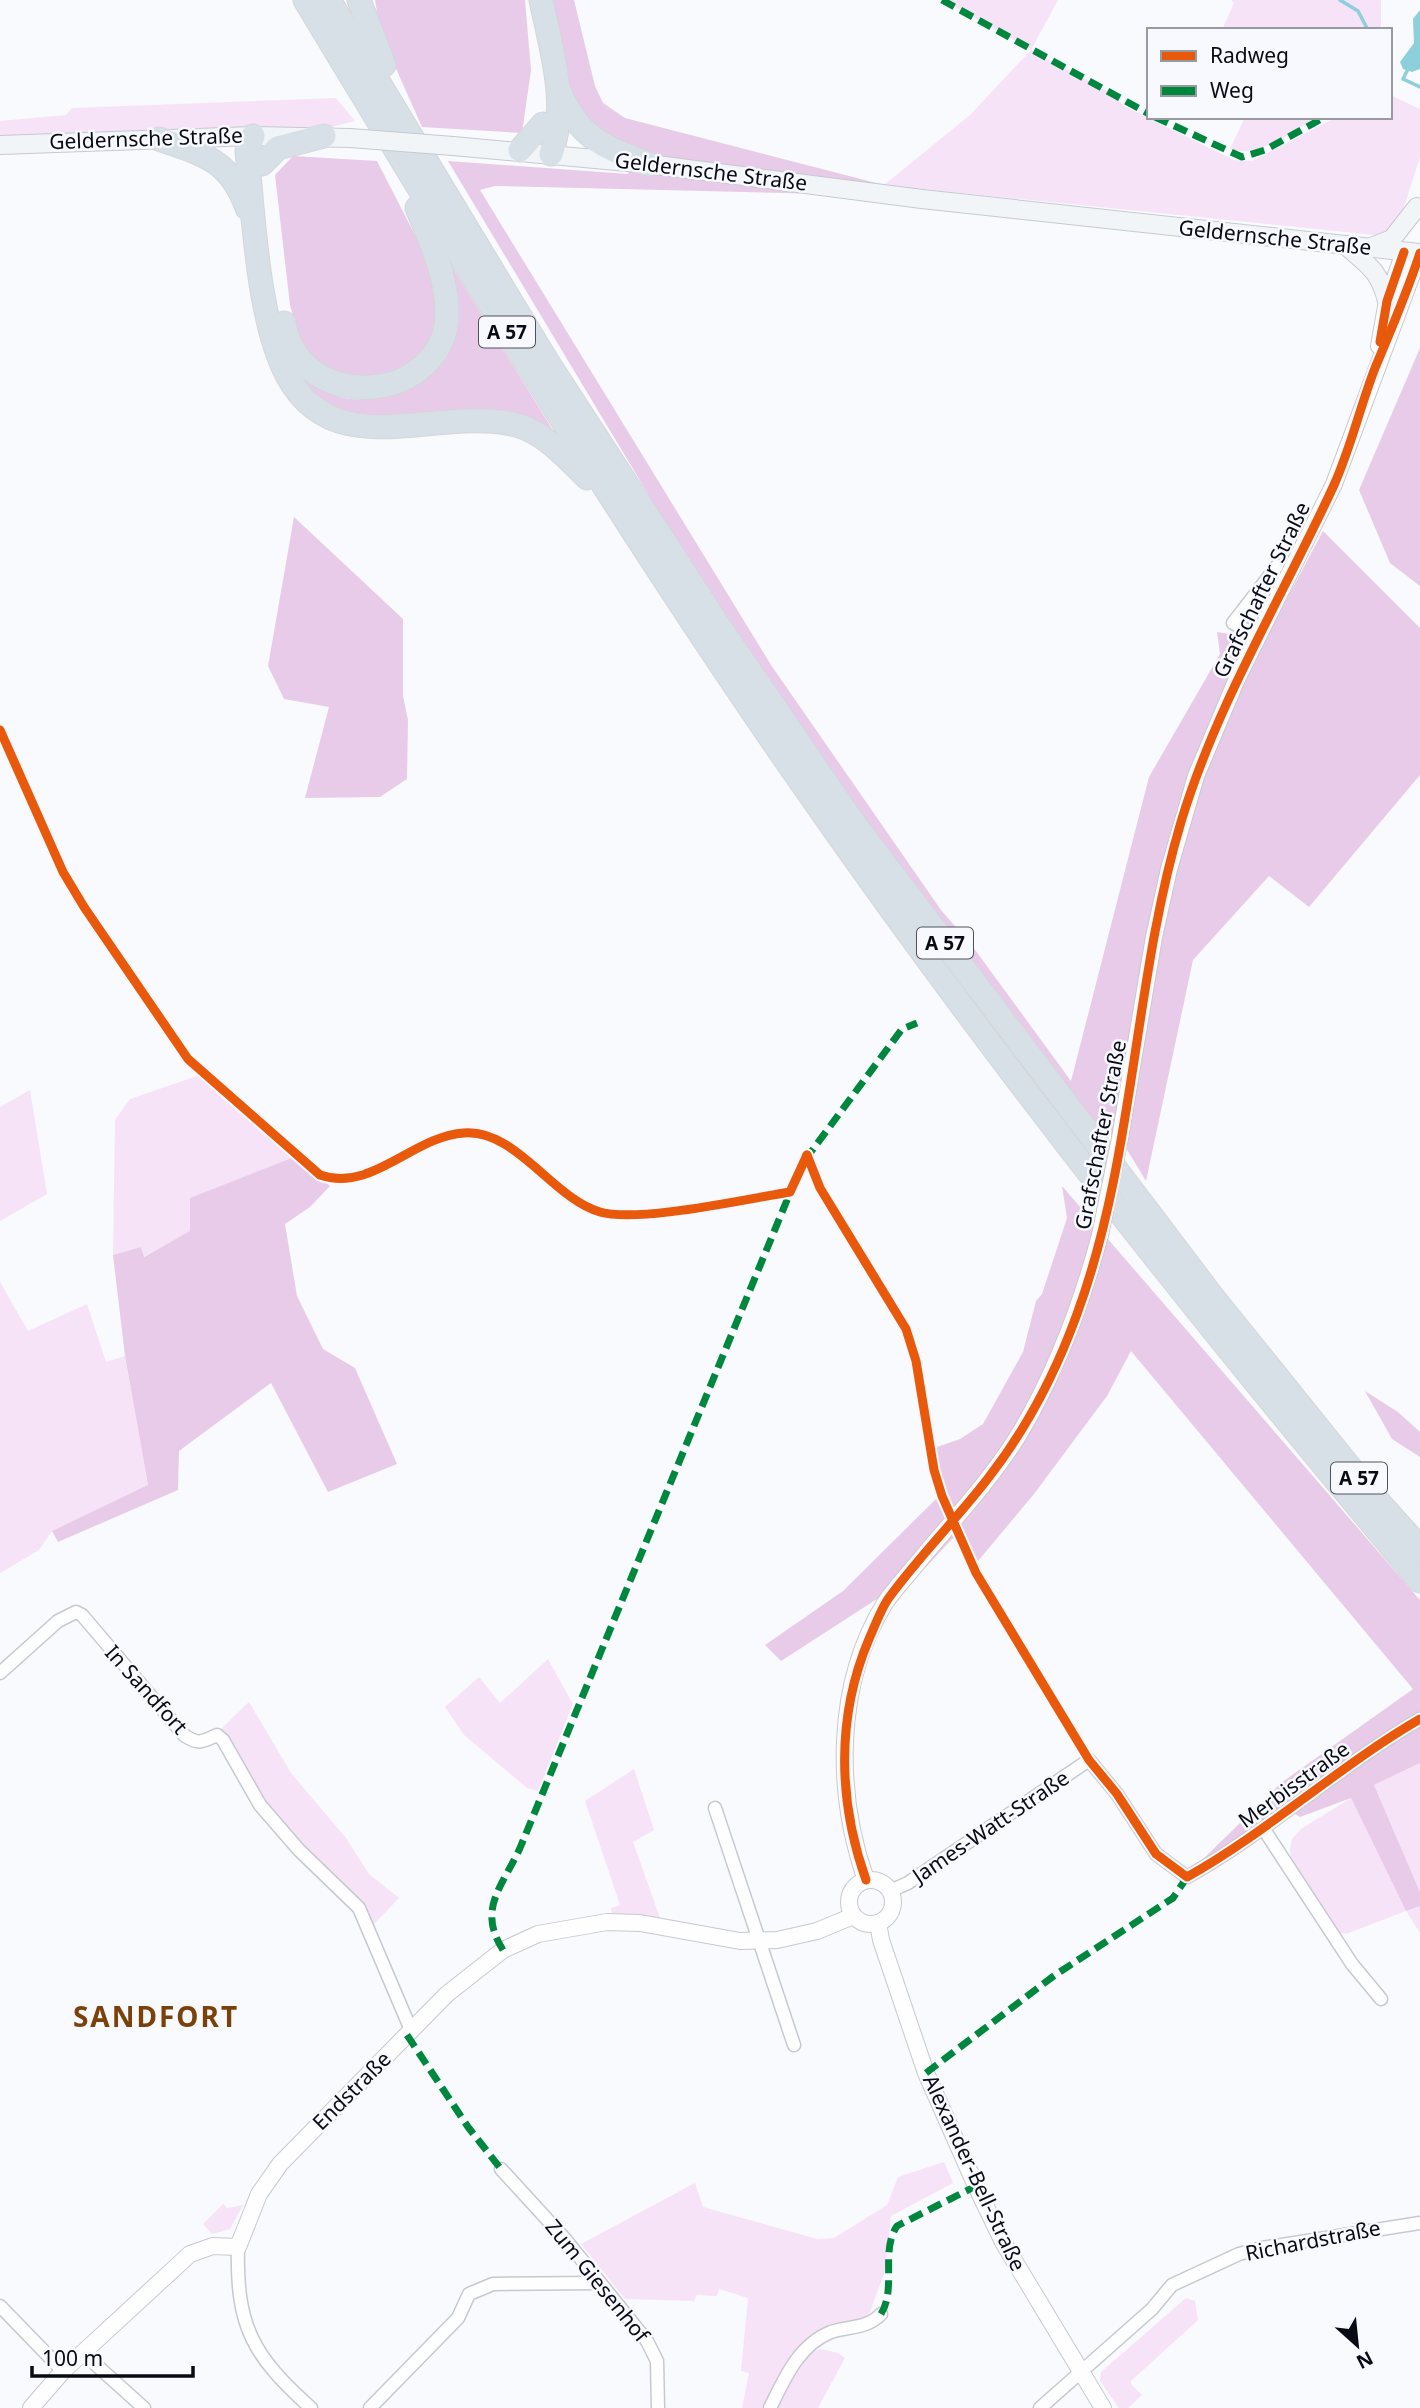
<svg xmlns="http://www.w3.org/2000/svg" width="1420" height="2408" viewBox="0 0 1420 2408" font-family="'Noto Sans',sans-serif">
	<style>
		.green { fill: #f7e3f7 }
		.forest { fill: #e8cbe8 }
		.water { fill: #8dcfdb }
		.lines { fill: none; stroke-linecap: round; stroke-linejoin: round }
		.stream { stroke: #8dcfdb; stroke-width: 3.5 }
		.minor-casing { stroke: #c6c9cf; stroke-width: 15 }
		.tertiary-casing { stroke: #c6c9cf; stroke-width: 18 }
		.secondary-casing { stroke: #c6c9cf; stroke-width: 20 }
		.motorway-casing { stroke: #d5d6d9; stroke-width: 25 }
		.minor { stroke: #fefeff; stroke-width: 12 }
		.tertiary { stroke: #fefeff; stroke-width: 16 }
		.secondary { stroke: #f2f5f8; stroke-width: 18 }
		.motorway { stroke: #d7e0e7; stroke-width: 23 }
		.tertiary-bridge-casing { stroke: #c6c9cf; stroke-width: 18; stroke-linecap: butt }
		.secondary-bridge-casing { stroke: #c6c9cf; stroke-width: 20; stroke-linecap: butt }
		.tertiary-bridge { stroke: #fefeff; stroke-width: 16 }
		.secondary-bridge { stroke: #f2f5f8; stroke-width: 18 }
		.quiet { stroke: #00873e; stroke-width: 7; stroke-dasharray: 14 7; stroke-linecap: butt }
		.cycleway-casing { stroke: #f7f9fe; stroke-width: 13 }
		.cycleway { stroke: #e8590c; stroke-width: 9 }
		.labels { text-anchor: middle; stroke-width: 5; stroke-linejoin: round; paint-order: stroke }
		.shield { fill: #f7f9fe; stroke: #50525a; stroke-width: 2 }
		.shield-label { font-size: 19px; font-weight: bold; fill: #080b14 }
		.street-label { font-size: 21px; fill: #080b14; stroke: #f7f9fe }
		.district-label { font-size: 28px; font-weight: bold; letter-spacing: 2px; fill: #7a420a; stroke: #f7f9fe }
	</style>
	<rect width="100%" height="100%" fill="#f8fafd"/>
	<g class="green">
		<polygon points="943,0 1058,0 1031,50 1111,93 1124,106 1234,160 1252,161 1337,117 1390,117 1390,95 1420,109 1420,157 1397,229 1384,236 884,185 970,115 1031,50"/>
		<polygon points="1231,0 1381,0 1381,30 1222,30 1234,3"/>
		<polygon points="336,98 355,121 324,129 0,141 0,121 66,115 72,108"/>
		<path d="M 1245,117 L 1317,117 C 1293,131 1258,159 1230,149 Z"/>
		<polygon points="200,1075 294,1157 191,1198 191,1231 143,1257 141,1247 113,1255 115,1120 130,1099"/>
		<polygon points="30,1090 47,1194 0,1221 0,1107"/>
		<polygon points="0,1282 28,1331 87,1304 106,1362 125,1356 148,1486 52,1531 39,1550 0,1573"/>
		<polygon points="548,1659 573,1704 538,1791 527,1788 464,1735 445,1707 479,1677 500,1703"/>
		<polygon points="249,1702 291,1773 346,1838 369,1874 399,1898 373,1925 361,1905 268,1810 219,1731"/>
		<polygon points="1420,1763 1420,1892 1374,1785"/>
		<polygon points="634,1769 654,1830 633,1842 660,1918 612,1915 611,1908 620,1905 585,1801"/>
		<polygon points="1351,1798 1406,1911 1420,1906 1420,1933 1406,1911 1346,1934 1340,1933 1291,1857 1290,1849 1292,1839 1301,1829"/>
		<polygon points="944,2162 953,2183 891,2216 885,2271 867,2320 813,2336 767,2408 742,2408 749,2373 741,2371 748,2298 719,2289 717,2296 697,2295 694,2301 625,2299 581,2244 695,2183 703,2207 817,2239 834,2238 887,2205 898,2177"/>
		<polygon points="223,2204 227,2208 243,2205 230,2229 212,2234 203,2224"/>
		<polygon points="1186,2298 1195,2301 1198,2320 1131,2381 1131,2384 1142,2395 1128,2408 1119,2408 1100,2381 1101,2372"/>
		<path d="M 821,2349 L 838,2353 L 845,2358 L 818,2408 L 777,2408 C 787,2389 798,2354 821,2349 Z"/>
	</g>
	<g class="forest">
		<polygon points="375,0 525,0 531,70 522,133 422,127 381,35"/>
		<polygon points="550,0 574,0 595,86 603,103 625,118 884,185 996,198 495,186 480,190 771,665 941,910 973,947 1071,1081 1149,777 1220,654 1217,632 1246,637 1237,679 1266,638 1323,531 1420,628 1420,775 1309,907 1269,876 1193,960 1146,1181 1120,1138 1082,1123 959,967 725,622 448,161 628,174 637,150 595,135 566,84"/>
		<polygon points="293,156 377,161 435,274 437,325 429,345 415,364 387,378 351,382 312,361 297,331 290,305 275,175"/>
		<path d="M 448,260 L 562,445 L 549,435 L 353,419 L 301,386 L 285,348 C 294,359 303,372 313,382 C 350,416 403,395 436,367 Z"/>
		<polygon points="1420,348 1420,586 1390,563 1359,490"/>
		<polygon points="294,517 403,619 403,696 408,720 407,779 380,797 305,798 329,707 284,699 268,666"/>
		<polygon points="294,1157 330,1186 310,1207 285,1224 297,1296 323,1349 355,1368 397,1464 328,1492 271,1383 179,1451 178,1490 58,1542 52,1531 148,1485 125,1356 113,1255 141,1247 144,1257 190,1231 190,1198"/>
		<polygon points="1062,1186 1420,1600 1420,1763 1374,1785 1420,1892 1420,1906 1406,1911 1351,1798 1300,1817 1292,1812 1216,1860 1200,1862 1281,1783 1413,1689 1131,1351 1107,1396 1034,1494 978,1561 953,1538 925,1568 781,1661 765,1645 843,1591 938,1497 925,1451 960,1439 983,1424 1023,1352 1036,1301 1042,1294 1067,1218"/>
		<polygon points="1365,1391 1398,1412 1420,1432 1420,1457 1392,1439"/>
	</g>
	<polygon class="water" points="1420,10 1420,69 1412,72 1403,69 1400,62 1414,43 1413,19"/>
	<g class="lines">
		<g class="stream">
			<polyline points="1340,0 1358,11 1368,30"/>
			<polyline points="1407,71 1403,79 1420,87"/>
		</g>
		<g class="minor-casing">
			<g id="minor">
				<polyline points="1258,636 1233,623 1277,566"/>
				<path d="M 0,1673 L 58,1621 L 76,1612 L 82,1615 L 184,1735 C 198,1745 202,1742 217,1735 L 223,1740 L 260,1805 L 299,1850 L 359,1908 L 411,2030"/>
				<polyline points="715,1808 794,2045"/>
				<polyline points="1263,1828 1352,1964 1381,1999"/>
				<path d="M 890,1891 L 908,1883 L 1089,1760 L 1117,1794 L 1156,1854 L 1187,1877 C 1269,1831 1339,1766 1420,1719"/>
				<polyline points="501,2169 565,2239 647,2341 657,2361 658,2408"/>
				<path d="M 238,2247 C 236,2327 253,2356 311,2408"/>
				<polyline points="0,2306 63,2371"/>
				<polyline points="84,2354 144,2408"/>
				<polyline points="370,2408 458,2318 469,2294 493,2284 600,2283"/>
				<path d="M 770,2408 C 784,2380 798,2345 831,2332 C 849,2326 867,2329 881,2314"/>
				<polyline points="1040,2408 1152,2309 1172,2285 1239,2254 1262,2248 1420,2223"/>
			</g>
		</g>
		<g class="tertiary-casing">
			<g id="tertiary">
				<polyline points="1379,346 1387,301 1404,252"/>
				<polyline points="1120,1138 1154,937 1169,869 1196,776 1236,681 1334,484 1420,253"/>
				<circle cx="871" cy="1902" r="22"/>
				<path d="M 866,1880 C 835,1792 835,1684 885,1603 C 895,1588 908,1575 919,1561 C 953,1520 990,1481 1018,1436 C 1056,1373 1081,1306 1100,1235"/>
				<polyline points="878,1923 881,1940 926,2073 976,2186 1003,2242 1103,2408"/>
				<polyline points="31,2408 63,2371 190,2254 213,2246 238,2247 259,2194 280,2164 447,1994 503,1950 538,1934 607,1922 640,1923 740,1941 777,1940 817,1931 853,1916"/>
			</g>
		</g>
		<g class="secondary-casing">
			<g id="secondary">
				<polyline points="0,145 253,136 350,138"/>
				<polyline points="453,146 649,164 922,199 1420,253"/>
				<path d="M 1345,245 C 1368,265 1379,270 1387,301"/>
				<polyline points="1371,247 1392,239 1417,207"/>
			</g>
		</g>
		<g class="motorway-casing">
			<g id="motorway">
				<path d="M 305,0 C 469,272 634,545 817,805 C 1005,1074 1209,1330 1420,1581"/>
				<polyline points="329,0 547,361 719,626 853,822 1212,1296 1370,1492 1420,1548"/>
				<polyline points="359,0 384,65"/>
				<path d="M 541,0 C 551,50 569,104 551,154"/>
				<path d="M 560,93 C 581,140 604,147 649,164"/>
				<path d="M 253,136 L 247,151 C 253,213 258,321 287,375 C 335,466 438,405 516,425 C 545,433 567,458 587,478"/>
				<path d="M 159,139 C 203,155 229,158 247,208"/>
				<polyline points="520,150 543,124"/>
				<polyline points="262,164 278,148 324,136"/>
				<path d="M 284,323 C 300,417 449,404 447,310 C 446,275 431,241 417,208"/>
			</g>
		</g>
		<use href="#minor" class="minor"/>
		<use href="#tertiary" class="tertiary"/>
		<use href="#secondary" class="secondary"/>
		<use href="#motorway" class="motorway"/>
		<g class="tertiary-bridge-casing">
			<polyline id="tertiary-bridge" points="1100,1235 1120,1138"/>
		</g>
		<g class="secondary-bridge-casing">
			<polyline id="secondary-bridge" points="350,138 453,146"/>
		</g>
		<use href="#tertiary-bridge" class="tertiary-bridge"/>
		<use href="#secondary-bridge" class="secondary-bridge"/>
		<g class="quiet">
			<polyline points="942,0 1149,114"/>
			<polyline points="1155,117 1242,157 1265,150 1325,117"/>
			<polyline points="805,1160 902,1029 917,1023"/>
			<path d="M 503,1950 C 477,1909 502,1887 520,1848 L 792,1188"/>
			<polyline points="407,2035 468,2127 501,2169"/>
			<polyline points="926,2073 1055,1975 1173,1898 1187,1877"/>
			<path d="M 881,2314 C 897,2288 880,2251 897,2226 L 976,2186"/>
		</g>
		<g class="cycleway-casing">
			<g id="cycleway">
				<polyline points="1380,342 1387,301 1404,252"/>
				<path d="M 0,730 L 63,872 L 84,907 L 188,1059 L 320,1175 C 372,1193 413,1136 464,1133 C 516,1129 552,1198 600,1212 C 638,1223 746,1199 790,1192 L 807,1155"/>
				<path d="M 807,1155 L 820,1188 L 906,1329 L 916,1361 L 934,1470 L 942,1496 L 976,1573 L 1089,1760 L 1117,1794 L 1156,1854 L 1187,1877 C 1269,1831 1339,1766 1420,1719"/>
				<path d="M 866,1880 C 838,1801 836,1717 869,1639 C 875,1626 880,1611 888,1599 C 919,1556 957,1519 989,1477 C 1027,1428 1056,1372 1077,1314 C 1135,1156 1133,983 1181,822 C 1217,703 1282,598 1334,485 C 1351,447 1360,407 1375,368 C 1391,330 1407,293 1420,253"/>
			</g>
		</g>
		<use href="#cycleway" class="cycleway"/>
	</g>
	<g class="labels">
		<g class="shield">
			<rect x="479" y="316.5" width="56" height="31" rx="5"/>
			<rect x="917" y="927.5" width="56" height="31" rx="5"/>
			<rect x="1331" y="1462.5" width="56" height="31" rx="5"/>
		</g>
		<g class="shield-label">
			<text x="507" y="339">A 57</text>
			<text x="945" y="950">A 57</text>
			<text x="1359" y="1485">A 57</text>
		</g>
		<g class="street-label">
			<text transform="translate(146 139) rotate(-2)" y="7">Geldernsche Straße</text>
			<text transform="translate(711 172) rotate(7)" y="7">Geldernsche Straße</text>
			<text transform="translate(1275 238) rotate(6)" y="7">Geldernsche Straße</text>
			<text transform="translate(1262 590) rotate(-64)" y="7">Grafschafter Straße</text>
			<text transform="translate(1101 1135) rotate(-79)" y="7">Grafschafter Straße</text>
			<text transform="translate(146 1690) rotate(48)" y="7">In Sandfort</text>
			<text transform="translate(1294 1785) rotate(-36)" y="7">Merbisstraße</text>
			<text transform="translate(991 1827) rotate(-34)" y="7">James-Watt-Straße</text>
			<text transform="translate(352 2091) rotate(-45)" y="7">Endstraße</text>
			<text transform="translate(974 2173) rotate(65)" y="7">Alexander-Bell-Straße</text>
			<text transform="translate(1313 2241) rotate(-11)" y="7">Richardstraße</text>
			<text transform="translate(597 2281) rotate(51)" y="7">Zum Giesenhof</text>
		</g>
		<g class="district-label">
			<text x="156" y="2027">SANDFORT</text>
		</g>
	</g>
	<rect x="1147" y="28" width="245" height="91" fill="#f7f9fe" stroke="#979aa0" stroke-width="2"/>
	<rect x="1161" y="51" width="35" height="10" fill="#e8590c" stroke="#979aa0" stroke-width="2"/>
	<text x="1210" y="63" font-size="21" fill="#080b14">Radweg</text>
	<rect x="1161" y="86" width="35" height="10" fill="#00873e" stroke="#979aa0" stroke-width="2"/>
	<text x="1210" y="98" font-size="21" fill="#080b14">Weg</text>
	<g transform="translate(1357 2345) rotate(153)" stroke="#f7f9fe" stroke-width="5" paint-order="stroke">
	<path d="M0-5L12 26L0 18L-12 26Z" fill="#080b14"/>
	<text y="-10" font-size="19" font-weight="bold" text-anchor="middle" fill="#080b14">N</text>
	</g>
	<path d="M32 2366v10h161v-10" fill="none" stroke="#080b14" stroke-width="3.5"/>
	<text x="42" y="2366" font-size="21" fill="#080b14" stroke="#f7f9fe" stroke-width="5" paint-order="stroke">100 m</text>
</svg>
